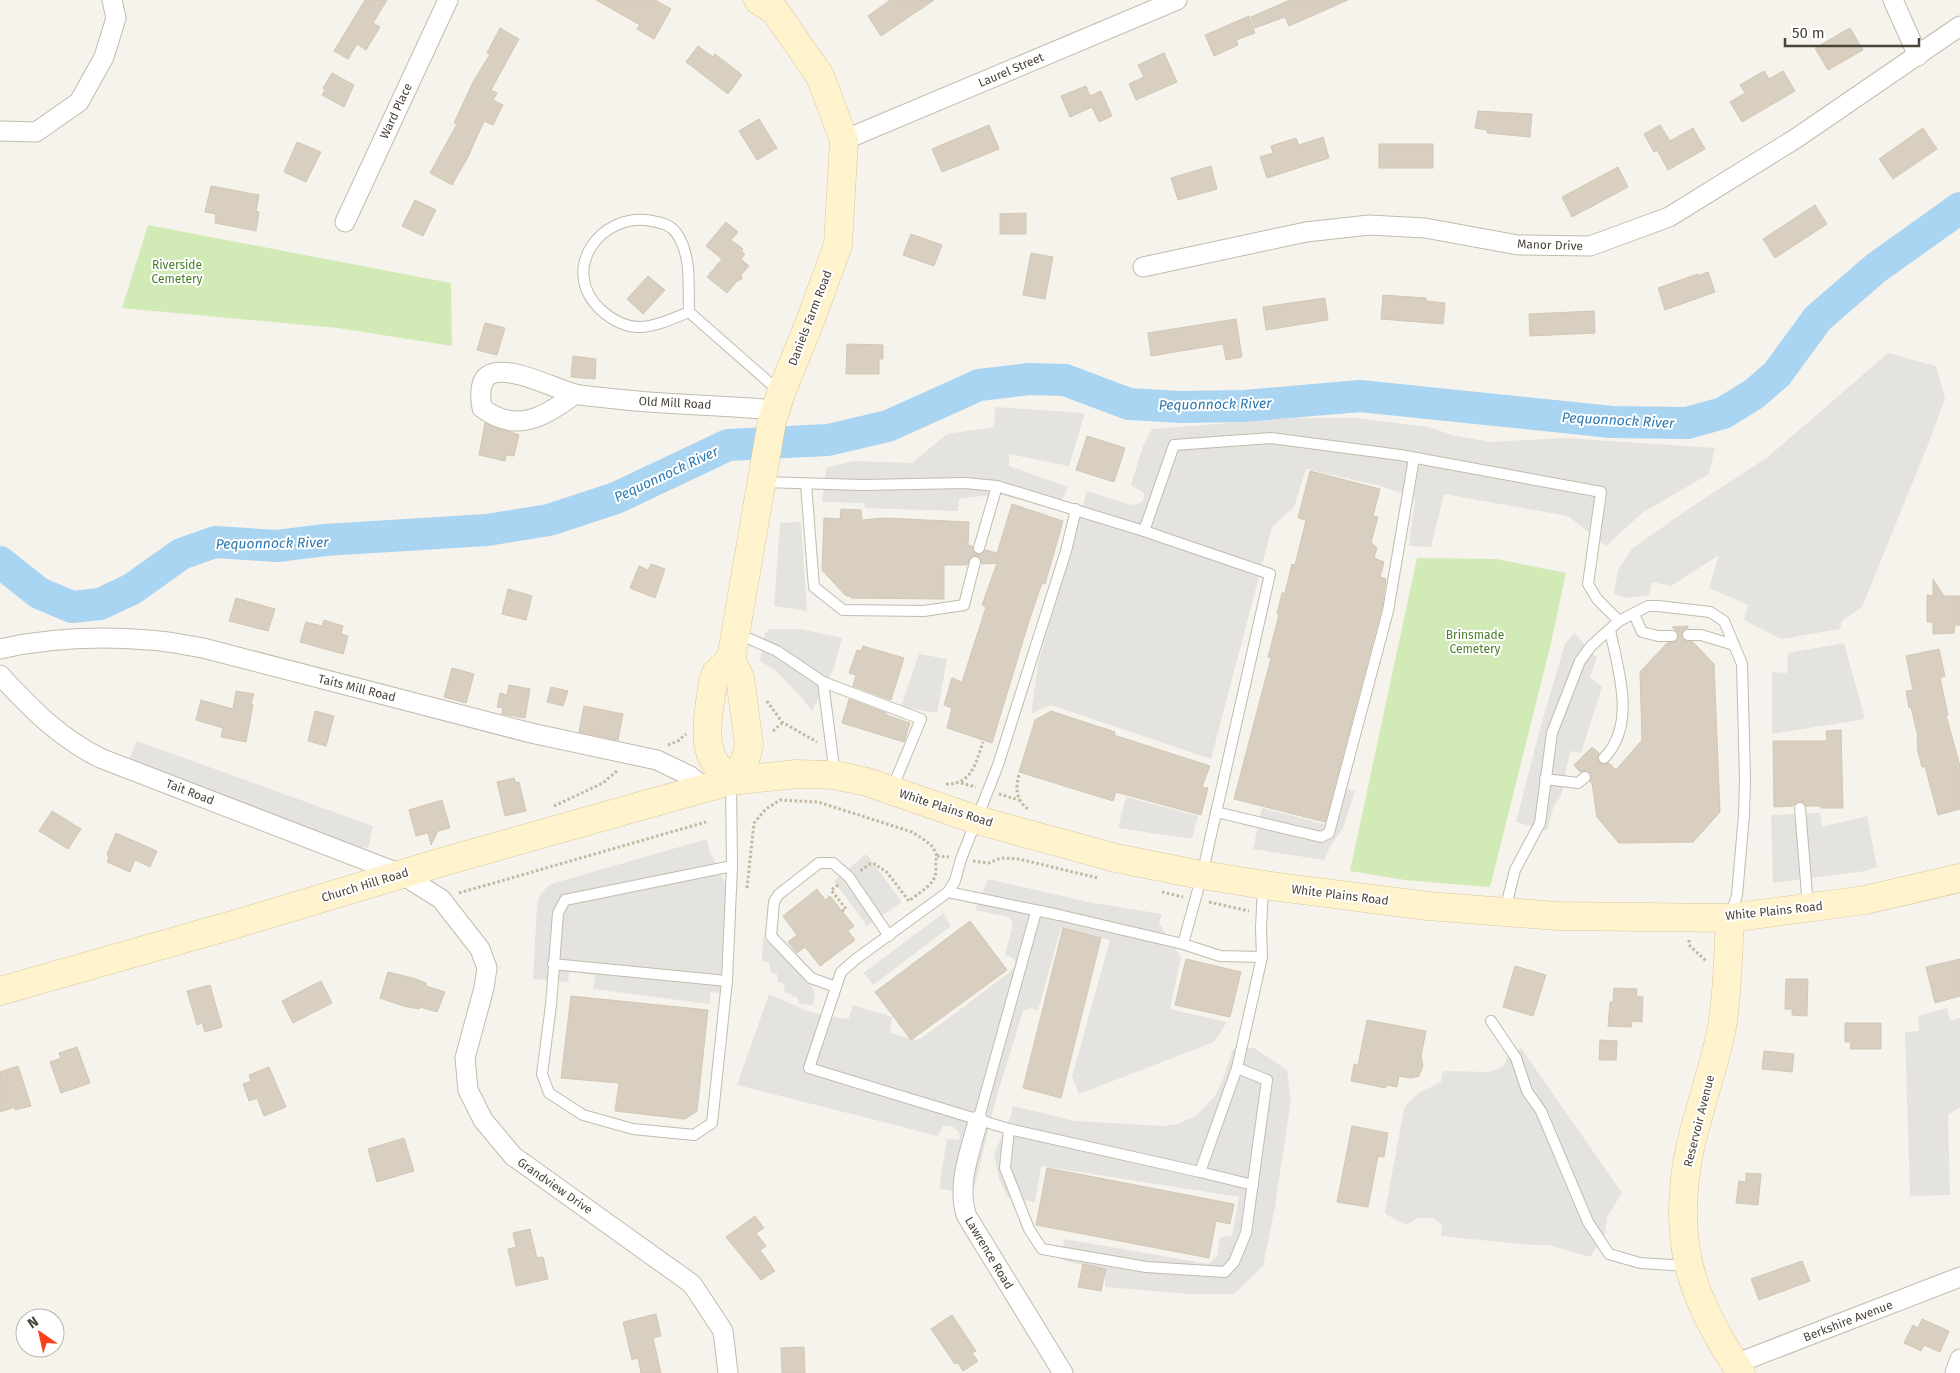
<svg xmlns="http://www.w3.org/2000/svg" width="1960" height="1373" viewBox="0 0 1960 1373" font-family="'Fira Sans',sans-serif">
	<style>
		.green { fill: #d2eab5 }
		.parking { fill: #e5e3e0 }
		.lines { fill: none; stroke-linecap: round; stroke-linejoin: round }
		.river { stroke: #a9d4f2; stroke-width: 32 }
		.building { fill: #d8cfc1; stroke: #d3c7b4 }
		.service-casing { stroke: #c2bbae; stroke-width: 12 }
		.minor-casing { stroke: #c2bbae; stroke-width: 21 }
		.secondary-casing { stroke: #d6c79b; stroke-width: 29 }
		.path { stroke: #c4b79f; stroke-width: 3; stroke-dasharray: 2.5 2.5; stroke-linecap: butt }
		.service { stroke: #fff; stroke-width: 10 }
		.minor { stroke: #fff; stroke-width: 19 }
		.secondary { stroke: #fff3cd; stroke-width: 28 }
		.labels { text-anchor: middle; stroke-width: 4; stroke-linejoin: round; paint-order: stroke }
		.street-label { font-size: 12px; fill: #4b4439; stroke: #fff }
		.park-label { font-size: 12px; fill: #4a7f2a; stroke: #fff }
		.water-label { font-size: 14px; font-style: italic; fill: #2e7ab2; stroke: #fff }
	</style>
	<rect width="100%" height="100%" fill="#f6f3ec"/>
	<g class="green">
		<polygon points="148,225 451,283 452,346 338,328 122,308"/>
		<polygon points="1417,558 1496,559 1566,573 1551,643 1490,887 1405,880 1350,871"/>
	</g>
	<g class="parking">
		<polygon points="1888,353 1936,366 1945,399 1927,447 1862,607 1842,621 1840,629 1781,639 1744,620 1748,605 1709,588 1719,555 1671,586 1652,582 1649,595 1626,598 1614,594 1618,570 1632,549 1684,512 1768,457"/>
		<polygon points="995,407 1085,413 1069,466 1009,454 1009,466 1068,487 1057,510 998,494 959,499 958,511 865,508 864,503 822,502 826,468 853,461 912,463 947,434 994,427"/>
		<polygon points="1294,418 1356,418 1429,427 1452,435 1491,442 1564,438 1715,448 1709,474 1642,513 1606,546 1568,516 1444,494 1431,547 1409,546 1415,498 1381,486 1306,469 1294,507 1272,527 1211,759 1051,705 1031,714 1038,664 1087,491 1131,505 1140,503 1144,499 1144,493 1131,485 1143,446 1152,429"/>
		<polygon points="801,522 807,611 774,606 780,523"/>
		<polygon points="770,629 801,629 842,638 834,668 812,711 801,697 776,671 760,661 765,633"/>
		<polygon points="1574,633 1597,658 1590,677 1602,687 1581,753 1570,751 1561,796 1554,805 1547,831 1516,822 1541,725 1565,644"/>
		<polygon points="1844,643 1865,719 1772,734 1772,672 1787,673 1788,653"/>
		<polygon points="919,654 947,659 937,713 901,707"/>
		<polygon points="137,741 373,826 368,848 359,847 129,760"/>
		<polygon points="1337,786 1355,791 1343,828 1330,847 1324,860 1253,849 1262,808 1327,825"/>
		<polygon points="1126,797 1198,816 1192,839 1118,828"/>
		<polygon points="1820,813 1822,827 1867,816 1877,867 1865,871 1773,883 1771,815"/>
		<polygon points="707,839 710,852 726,885 720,993 710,992 710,1004 593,989 595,975 571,972 569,974 568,982 533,979 537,906 539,897 546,888 551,884"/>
		<polygon points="865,855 867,855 902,902 867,926 834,881"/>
		<polygon points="988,879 1088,902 1162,914 1159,923 1181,957 1170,1009 1227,1022 1214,1042 1079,1094 1072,1077 1110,940 1061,928 1038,1010 1030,1008 1023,1011 996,1099 975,1185 951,1191 939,1188 947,1139 958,1140 960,1137 959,1132 952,1126 943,1126 938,1136 737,1085 769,994 807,1011 844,1019 849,1018 853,1005 892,1017 890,1033 916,1040 922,1038 1010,972 1016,964 1013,958 1005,955 1013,924 1011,920 1008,917 975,910"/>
		<polygon points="945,912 944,915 951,926 873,985 866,975 862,974"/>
		<polygon points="763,937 813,988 815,993 813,1005 799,1004 797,997 793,997 790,993 785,993 784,984 778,982 777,974 771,973 769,962 762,961"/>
		<polygon points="1947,1008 1950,1021 1960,1018 1960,1107 1948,1115 1950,1195 1910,1196 1905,1032 1919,1031 1918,1016"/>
		<polygon points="1254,1048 1287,1070 1291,1101 1274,1212 1263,1266 1234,1294 1190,1294 1105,1287 1105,1271 1062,1260 1064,1239 1209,1264 1217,1256 1220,1237 1232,1236 1239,1197 1041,1166 1035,1202 1008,1198 999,1179 994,1154 1011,1116 1013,1106 1075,1121 1163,1126 1178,1124 1197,1115 1215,1096 1222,1082 1233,1049"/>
		<polygon points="1521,1048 1622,1193 1607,1217 1605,1234 1590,1257 1548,1245 1531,1245 1441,1236 1442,1225 1433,1218 1417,1218 1407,1225 1387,1215 1385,1212 1404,1109 1408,1103 1419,1093 1441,1082 1443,1071 1490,1072 1502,1067 1506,1062 1506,1058"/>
	</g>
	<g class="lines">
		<polyline class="river" points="0,562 39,593 72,607 100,604 132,589 181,554 215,542 277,546 325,540 487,530 549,520 616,498 728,445 828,440 888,426 979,385 1029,379 1065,380 1129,404 1180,407 1244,406 1360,396 1612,422 1687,423 1723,413 1754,394 1777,374 1818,318 1876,268 1960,208"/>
	</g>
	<g class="building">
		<polygon points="365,0 387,0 373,23 380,27 366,50 357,44 348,59 334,51"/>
		<polygon points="596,0 655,0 671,9 654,39 637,29 640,25"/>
		<polygon points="890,0 934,0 881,36 868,16"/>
		<polygon points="1290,0 1348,0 1289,26 1285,17 1255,28 1251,17"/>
		<polygon points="1249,16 1255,33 1236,40 1238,45 1214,56 1205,35"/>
		<polygon points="500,28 519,39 491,90 497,93 493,100 503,105 493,125 484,121 468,157 452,185 430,173 457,124 454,123 473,82 490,54 487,53"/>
		<polygon points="1850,28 1863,50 1828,70 1815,48"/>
		<polygon points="698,46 713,57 715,54 742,75 728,94 686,62"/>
		<polygon points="1164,53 1177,82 1136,100 1129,84 1144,77 1138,65"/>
		<polygon points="1764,71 1769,79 1783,71 1795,91 1742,122 1730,102 1745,93 1740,85"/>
		<polygon points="332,73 354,85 344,107 322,95 325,90 323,88"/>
		<polygon points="1086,86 1090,96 1101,91 1112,116 1099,122 1092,107 1070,117 1061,96"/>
		<polygon points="1478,111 1532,114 1530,137 1487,133 1487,130 1475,128"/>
		<polygon points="759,119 777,148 757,160 739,131"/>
		<polygon points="989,125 999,149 942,172 932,149"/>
		<polygon points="1660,125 1670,141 1693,128 1705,149 1668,170 1657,150 1654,152 1644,134"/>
		<polygon points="1923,128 1937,149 1893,179 1879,159"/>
		<polygon points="1323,137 1329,158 1267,178 1260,157 1273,153 1271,146 1296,138 1299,145"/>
		<polygon points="297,142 321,152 306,182 284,172"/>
		<rect x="1379" y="144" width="54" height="24"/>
		<polygon points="1211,166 1217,189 1178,200 1171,178"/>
		<polygon points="1618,167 1628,187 1572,217 1562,197"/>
		<polygon points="211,186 259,195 256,211 259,212 256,231 215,223 216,214 205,212"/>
		<polygon points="415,200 436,210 423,236 402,226"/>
		<polygon points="1815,205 1827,224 1775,258 1763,239"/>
		<polygon points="1026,213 1026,234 1000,234 1000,214"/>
		<polygon points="726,222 738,232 731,240 743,249 741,251 745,254 741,259 749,266 741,275 742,279 737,281 727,293 707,277 722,259 706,246"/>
		<polygon points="911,234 942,245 934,266 903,255"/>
		<polygon points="1031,253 1053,257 1045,299 1023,295"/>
		<polygon points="1708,272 1715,292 1665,310 1658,288 1698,274 1698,276"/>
		<polygon points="648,276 665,290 643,314 627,299"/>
		<polygon points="1383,295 1426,298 1426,301 1445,303 1443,324 1381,319"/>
		<polygon points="1325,298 1328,320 1266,330 1263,307"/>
		<polygon points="1594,311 1595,333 1530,336 1529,314"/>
		<polygon points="1236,319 1242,357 1226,360 1223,344 1151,356 1148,333"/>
		<polygon points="485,323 505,328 497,355 477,350"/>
		<polygon points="847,344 883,345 883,359 879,359 879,374 846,374"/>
		<polygon points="573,356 596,359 595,379 571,377"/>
		<polygon points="485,423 519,435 514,456 506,455 505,461 479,455"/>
		<polygon points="1087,436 1125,448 1114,482 1076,470"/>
		<polygon points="1310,471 1380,489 1373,516 1378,517 1371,542 1377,548 1374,558 1384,562 1380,577 1386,579 1382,607 1325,822 1234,799 1271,658 1268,657 1279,615 1277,614 1282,593 1285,593 1292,564 1295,565 1306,520 1298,518"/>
		<polygon points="1012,504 1063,521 1045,584 1042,583 1029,621 992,743 947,728 952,708 944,705 952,678 962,682 986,607 982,605 997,563 982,564 980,557 974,555 970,558 967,565 944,565 944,599 851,598 851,596 846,596 822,570 824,518 840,519 841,509 861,510 862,520 885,518 969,522 968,545 972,546 974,553 980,555 986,550 997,553"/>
		<polygon points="651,564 665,569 655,598 630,588 639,566 648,570"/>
		<polygon points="1933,579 1944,596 1960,596 1960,625 1955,625 1954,633 1933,634 1933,622 1927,622 1927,595 1933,596"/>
		<polygon points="508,589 532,596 526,620 502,614"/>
		<polygon points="236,598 275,609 268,631 229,621"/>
		<polygon points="324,620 343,626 341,634 348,636 343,654 300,642 306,622 322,626"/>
		<polygon points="1688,626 1688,628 1682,632 1682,639 1685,641 1693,642 1714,664 1720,812 1693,842 1619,843 1597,817 1592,783 1590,782 1592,776 1590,773 1587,770 1580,772 1574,765 1592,747 1599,753 1597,758 1600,763 1604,765 1609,763 1616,770 1642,740 1640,672 1667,643 1675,642 1678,640 1678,633 1672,627"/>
		<polygon points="863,646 904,658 891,700 853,686 856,675 849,673 857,650 861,651"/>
		<polygon points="1939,649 1945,676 1940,678 1948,715 1946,715 1960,766 1960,809 1938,815 1925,767 1922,767 1918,752 1917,738 1918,737 1911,707 1909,708 1906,691 1913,690 1906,656"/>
		<polygon points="452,668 474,674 466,703 444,697"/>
		<polygon points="509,685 530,689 525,718 502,714 503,708 497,707 500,693 507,695"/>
		<polygon points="551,687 568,691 563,706 547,702"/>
		<polygon points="236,691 254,694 251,704 253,705 246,742 221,737 223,728 196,720 201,700 233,709"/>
		<polygon points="849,699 886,713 886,715 910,723 904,742 842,723"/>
		<polygon points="584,706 623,714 618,740 579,732"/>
		<polygon points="315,711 334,716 326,746 308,741"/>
		<polygon points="1051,711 1115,732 1114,735 1210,766 1202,787 1208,788 1201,815 1116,792 1113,801 1019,772 1035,720"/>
		<polygon points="1841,730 1843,808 1821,808 1821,806 1806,806 1803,802 1800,801 1796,803 1793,806 1774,807 1773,741 1827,741 1826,731"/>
		<polygon points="514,778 516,783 519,782 526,811 505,816 497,782"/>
		<polygon points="442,800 450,828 438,831 431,845 428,833 416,836 409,810"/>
		<polygon points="52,811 81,829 68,849 39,831"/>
		<polygon points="116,833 157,851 150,867 135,860 130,872 107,862 109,857 107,854"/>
		<polygon points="817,889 825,900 830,896 854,926 848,931 855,940 820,966 805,947 797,953 788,942 797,935 783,916"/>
		<polygon points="970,921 1007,970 911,1040 875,992"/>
		<polygon points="1063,928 1101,938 1061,1098 1023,1088"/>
		<polygon points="1186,959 1241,972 1230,1017 1175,1005"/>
		<polygon points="1960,959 1960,996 1935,1003 1926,967"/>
		<polygon points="1515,966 1546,975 1533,1016 1503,1007"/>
		<polygon points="388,972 413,978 426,983 426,986 445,992 437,1012 420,1007 419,1009 403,1006 380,998"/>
		<polygon points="1786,979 1808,979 1807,1016 1792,1015 1792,1009 1785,1009"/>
		<polygon points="321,981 332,1003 293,1023 282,1001"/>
		<polygon points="210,985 222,1027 205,1032 202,1023 197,1025 187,991"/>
		<polygon points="1614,988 1637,989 1636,996 1643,997 1642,1022 1632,1021 1631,1027 1608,1026 1610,1002 1613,1002"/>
		<polygon points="571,996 708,1010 697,1111 685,1119 615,1111 619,1083 561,1078"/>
		<polygon points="1367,1020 1426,1031 1421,1056 1423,1066 1419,1076 1411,1078 1399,1076 1397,1087 1386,1085 1386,1088 1351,1081 1354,1064 1358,1065"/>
		<polygon points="1845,1023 1881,1023 1881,1049 1850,1049 1851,1042 1845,1042"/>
		<polygon points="1600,1040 1617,1041 1616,1060 1599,1060"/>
		<polygon points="77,1047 90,1083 61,1093 50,1062 61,1058 59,1053"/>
		<polygon points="1764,1051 1794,1054 1792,1072 1762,1069"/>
		<polygon points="18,1066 31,1106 15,1110 15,1107 0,1112 0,1072"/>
		<polygon points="269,1067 286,1107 264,1116 257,1098 249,1101 243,1084 251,1081 249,1075"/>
		<polygon points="1352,1126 1388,1133 1384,1157 1378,1156 1368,1207 1337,1202"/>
		<polygon points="404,1138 414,1171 377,1182 368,1149"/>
		<polygon points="1047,1168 1234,1204 1230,1224 1216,1221 1209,1258 1036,1225"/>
		<polygon points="1746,1173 1761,1174 1758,1205 1736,1203 1739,1181 1746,1182"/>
		<polygon points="755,1216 764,1228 756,1233 766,1246 760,1250 775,1271 761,1280 726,1237"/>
		<polygon points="530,1229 537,1258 543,1257 548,1279 516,1286 508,1249 516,1247 513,1233"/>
		<polygon points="1802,1261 1810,1281 1759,1300 1751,1279"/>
		<polygon points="1083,1264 1106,1269 1101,1291 1078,1287"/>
		<polygon points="656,1314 661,1336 653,1338 661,1373 641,1373 638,1358 632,1360 623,1322"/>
		<polygon points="952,1315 976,1351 972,1353 978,1361 963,1371 958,1363 955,1364 931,1329"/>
		<polygon points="1922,1319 1949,1331 1940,1352 1924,1345 1921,1351 1904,1343 1913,1325 1918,1328"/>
		<polygon points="804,1347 805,1373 782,1373 781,1348"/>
	</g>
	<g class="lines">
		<g class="service-casing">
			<g id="service">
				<path d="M 689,312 C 688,288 692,256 677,234 C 671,225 663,223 652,221 C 601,211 558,270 601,310 C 632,338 655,326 689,312 L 780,392"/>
				<polyline points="762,482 863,485 965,483 997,486 1144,531 1270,574 1202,875 1183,944"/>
				<polyline points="806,484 814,587 843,610 924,611 964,605 975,562"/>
				<polyline points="1076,509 1066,551 998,765 961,859 955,881 948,892 856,959 841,972 809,1068 1009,1129 1200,1172 1237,1068 1262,957 1261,928 1263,886"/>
				<polyline points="1144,531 1174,445 1271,438 1400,455 1601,492 1588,584 1597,599 1619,621"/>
				<polyline points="979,548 997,486"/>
				<polyline points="1634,614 1642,632 1658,636 1672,636"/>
				<polyline points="736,633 777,651 823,682 921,719 892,789"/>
				<polyline points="1688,635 1701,635 1734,645"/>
				<polyline points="823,682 835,775"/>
				<path d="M 1604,758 C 1637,724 1618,670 1610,630"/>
				<polyline points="1545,779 1578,783 1585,777"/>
				<polyline points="731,783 732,866 727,981 712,1123 694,1135 633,1129 583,1115 549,1093 542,1074 551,1005 558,913 565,900 732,866"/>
				<polyline points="1800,808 1808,907"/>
				<polyline points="1216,812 1321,837 1329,833 1388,611 1414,458"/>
				<polyline points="948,892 1059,915 1183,944 1220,956 1262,957"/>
				<polyline points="1505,910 1515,870 1540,823 1552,733 1580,661 1591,646 1619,621 1648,606 1658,606 1710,612 1724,621 1742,664 1745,778 1744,815 1737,895 1730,917"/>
				<polyline points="553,964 727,981"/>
				<polyline points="836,987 811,978 771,936 774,902 778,895 819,863 833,863 849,877 889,936"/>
				<polyline points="1491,1021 1516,1058 1527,1091 1541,1111 1588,1222 1609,1254 1640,1263 1687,1266"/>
				<polyline points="978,1121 1036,912"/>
				<polyline points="1009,1129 1005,1168 1029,1229 1042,1249 1146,1267 1225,1272 1234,1262 1246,1233 1267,1080 1237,1068"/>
				<polyline points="1200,1172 1253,1185"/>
			</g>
		</g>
		<g class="minor-casing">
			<g id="minor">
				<polyline points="1893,0 1918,56"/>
				<polyline points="0,131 36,132 79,102 104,57 116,18 112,0"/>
				<polyline points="844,140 1177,0"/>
				<polyline points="345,222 448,0"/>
				<polyline points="1143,267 1306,232 1369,225 1425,228 1518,245 1590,246 1669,217 1795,139 1960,26"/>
				<path d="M 575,394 C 545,417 516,434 482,408 C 480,396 478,377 494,373 C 516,368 553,388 575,394 C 588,397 603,397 616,399 C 669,405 722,405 775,410"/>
				<path d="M 0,649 C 48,638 100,636 149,640 C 167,641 185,645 203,648 L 531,733 L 657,760 L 690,776 L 704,788"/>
				<path d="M 0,675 C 31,709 59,737 100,758 L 401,874 L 441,899 L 480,949 L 487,968 L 484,988 L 465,1058 L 468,1090 L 483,1120 L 513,1156 L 692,1284 L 723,1331 L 728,1373"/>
				<path d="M 978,1121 C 970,1153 957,1182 966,1215 L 1063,1373"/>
				<polyline points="1735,1364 1960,1277"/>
				<polyline points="1955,1373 1960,1359"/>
			</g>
		</g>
		<g class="secondary-casing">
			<g id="secondary">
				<path d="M 731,781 C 741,769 747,760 749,744 L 740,678 L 731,659 L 772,421 L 781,393 L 811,319 L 838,245 L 844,140 L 820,76 L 775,11 L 758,0"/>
				<path d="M 731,781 C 727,776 721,771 717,766 C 700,743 710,707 713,681 L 716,673 L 731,659"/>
				<path d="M 1730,918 C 1728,954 1728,991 1722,1027 C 1714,1068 1699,1108 1690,1148 C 1671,1240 1690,1297 1741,1373"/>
				<polyline points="0,991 243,922 442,862 687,793 731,781 796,774 835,775 867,782 977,820 1116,858 1191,873 1264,885 1428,906 1557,916 1730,918 1865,900 1960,878"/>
			</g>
		</g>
		<g class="path">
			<polyline points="767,701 782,722 817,742"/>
			<polyline points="773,731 782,723"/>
			<polyline points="668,745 678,741 686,734"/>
			<path d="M 1019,775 C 1015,789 1016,800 1029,810"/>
			<polyline points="961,783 976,787"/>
			<path d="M 946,784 C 972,785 976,762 983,742"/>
			<polyline points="999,794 1019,800"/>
			<polyline points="554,806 603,783 618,770"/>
			<polyline points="937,856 949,857"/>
			<polyline points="973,861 989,863 1001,858 1019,859 1098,878"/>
			<polyline points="838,885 831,890 846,909 842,911"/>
			<path d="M 747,888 L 754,823 L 766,809 L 780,800 L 818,802 L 912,832 L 926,841 L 933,847 L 937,856 C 935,861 936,866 936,872 C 935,885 918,893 909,901 L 886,871 L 880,868 L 876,864 L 870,864 L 860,871"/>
			<polyline points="1162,892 1183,897"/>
			<polyline points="459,893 706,822"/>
			<polyline points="1209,902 1249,911"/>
			<polyline points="1689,940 1689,945 1706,961"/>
		</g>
		<use href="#service" class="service"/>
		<use href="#minor" class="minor"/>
		<use href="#secondary" class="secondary"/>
	</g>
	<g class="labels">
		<g class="street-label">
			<text transform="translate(1011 70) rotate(-23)" y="4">Laurel Street</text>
			<text transform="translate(396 111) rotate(-65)" y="4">Ward Place</text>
			<text transform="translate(1550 245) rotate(2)" y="4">Manor Drive</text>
			<text transform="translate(810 318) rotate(-69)" y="4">Daniels Farm Road</text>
			<text transform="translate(675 403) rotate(3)" y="4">Old Mill Road</text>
			<text transform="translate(357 688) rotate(14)" y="4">Taits Mill Road</text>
			<text transform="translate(190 792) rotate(21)" y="4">Tait Road</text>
			<text transform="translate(946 808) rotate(18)" y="4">White Plains Road</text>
			<text transform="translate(365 885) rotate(-17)" y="4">Church Hill Road</text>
			<text transform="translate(1340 895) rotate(7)" y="4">White Plains Road</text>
			<text transform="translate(1774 911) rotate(-6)" y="4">White Plains Road</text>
			<text transform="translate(1699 1121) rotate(-76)" y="4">Reservoir Avenue</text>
			<text transform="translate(555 1186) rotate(35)" y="4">Grandview Drive</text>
			<text transform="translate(989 1253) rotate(59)" y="4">Lawrence Road</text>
			<text transform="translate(1848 1321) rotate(-21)" y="4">Berkshire Avenue</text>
		</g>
		<g class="park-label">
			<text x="177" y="269">Riverside<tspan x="177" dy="14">Cemetery</tspan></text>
			<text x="1475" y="639">Brinsmade<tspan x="1475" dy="14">Cemetery</tspan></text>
		</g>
		<g class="water-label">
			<text transform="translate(1215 404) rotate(-1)" y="5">Pequonnock River</text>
			<text transform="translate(1618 420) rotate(3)" y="5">Pequonnock River</text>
			<text transform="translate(666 474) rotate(-25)" y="5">Pequonnock River</text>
			<text transform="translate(272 543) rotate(-1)" y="5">Pequonnock River</text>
		</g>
	</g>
	<g transform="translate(40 1333) rotate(326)"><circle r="24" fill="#ffffff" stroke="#b7b4b0"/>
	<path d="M0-4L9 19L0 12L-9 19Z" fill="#fc3f1d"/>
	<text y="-8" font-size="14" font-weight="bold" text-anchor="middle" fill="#4b4439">N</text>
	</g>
	<path d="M1785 38v8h134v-8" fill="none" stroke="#4b4439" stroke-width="2.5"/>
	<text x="1792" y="38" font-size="15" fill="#4b4439" stroke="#ffffff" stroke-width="4" paint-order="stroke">50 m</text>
</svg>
